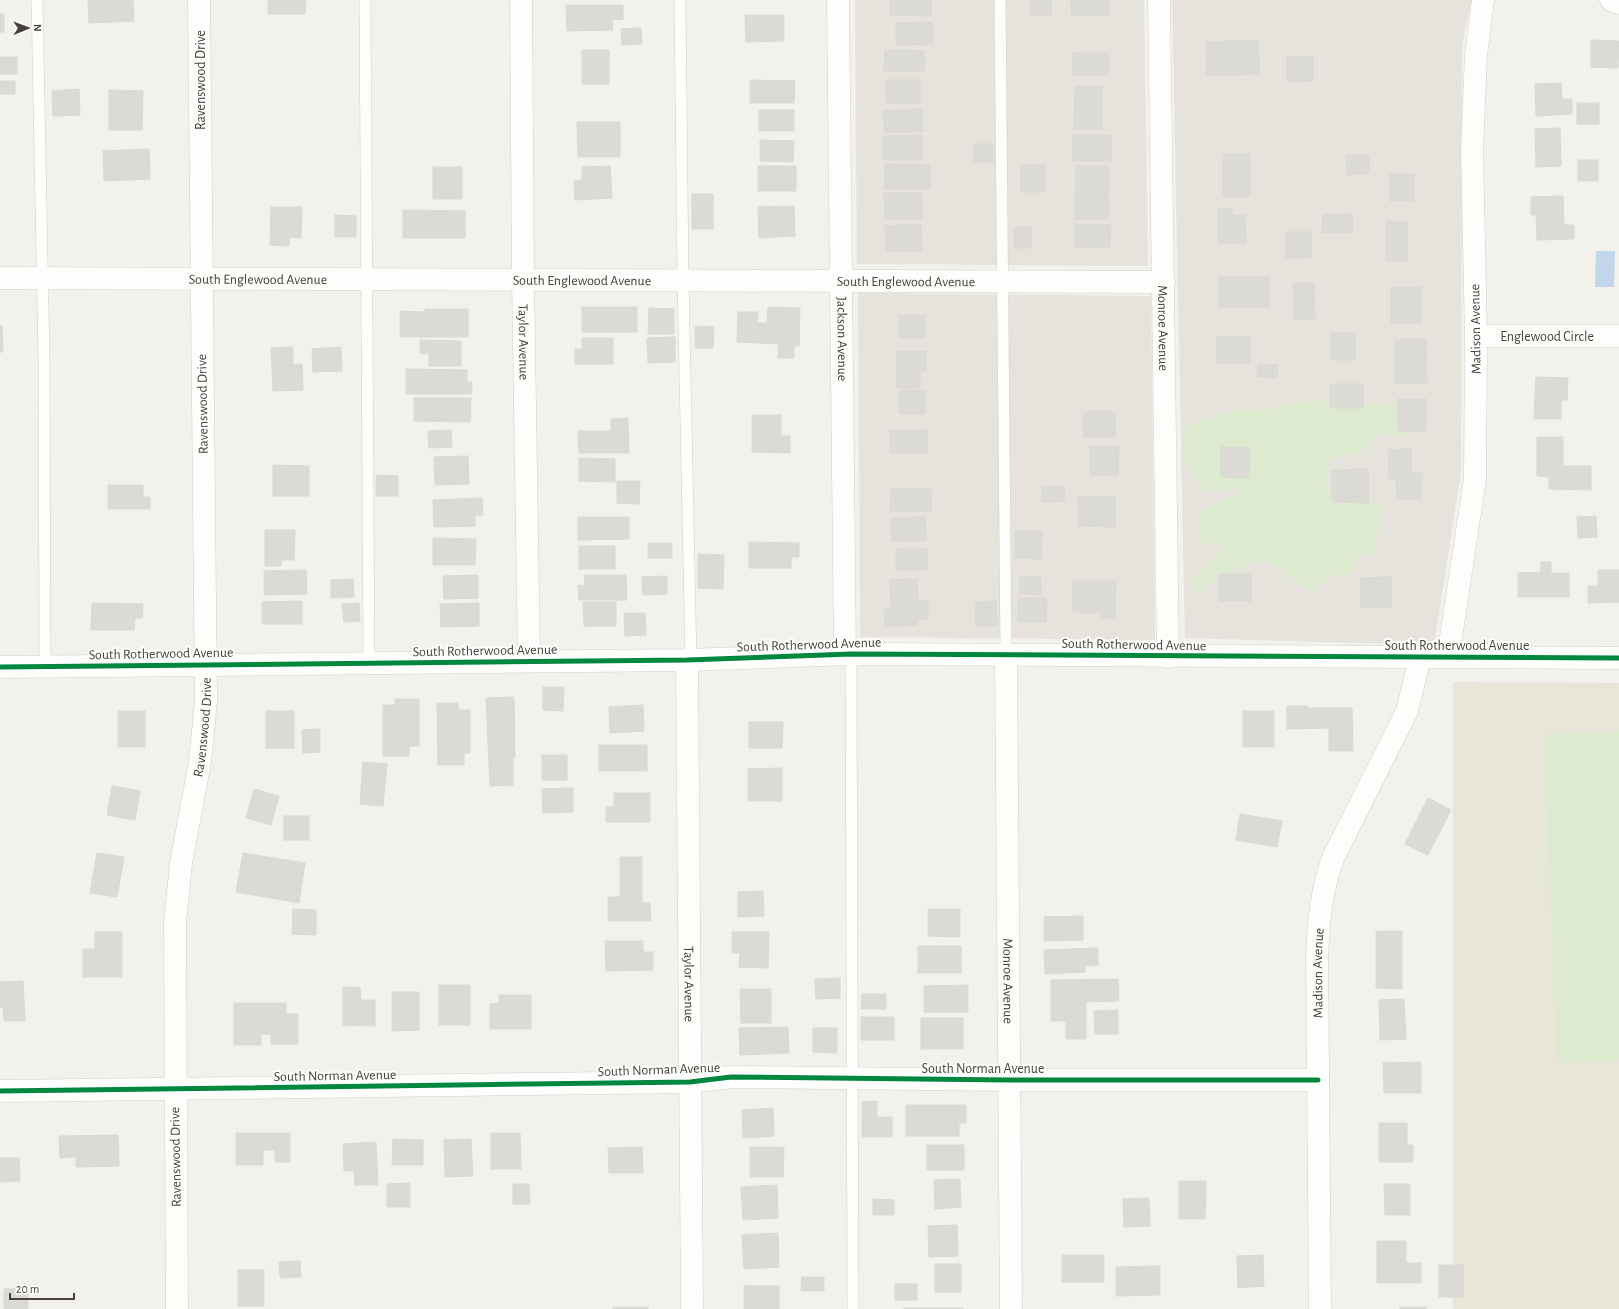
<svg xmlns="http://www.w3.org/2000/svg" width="1619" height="1309" viewBox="0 0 1619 1309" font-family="'Alegreya Sans',sans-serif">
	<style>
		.residential { fill: #e5e3db }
		.education { fill: #e8e5d9 }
		.green { fill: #ddeacf }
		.water { fill: #c1d6eb }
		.building { fill: #dcdad5; stroke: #dad8d2 }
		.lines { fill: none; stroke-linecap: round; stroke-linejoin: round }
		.lane-casing { stroke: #d0cfca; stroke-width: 12 }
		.street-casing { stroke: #d0cfca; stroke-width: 23 }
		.lane { stroke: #fdfdfc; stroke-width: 11 }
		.street { stroke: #fdfdfc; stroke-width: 22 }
		.cycleway-casing { stroke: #fff; stroke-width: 8 }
		.cycleway { stroke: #00873e; stroke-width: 5 }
		.labels { text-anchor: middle; stroke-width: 4; stroke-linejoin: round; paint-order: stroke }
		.street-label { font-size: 14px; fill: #474339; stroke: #fff }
	</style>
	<rect width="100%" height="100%" fill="#f2f1ec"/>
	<g class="residential">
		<polygon points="855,0 1144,0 1148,266 857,264"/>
		<polygon points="1172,0 1472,0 1462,44 1461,472 1434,645 1185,638"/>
		<polygon points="858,293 1151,296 1155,640 860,637"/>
	</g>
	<polygon class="education" points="1453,682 1619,683 1619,1309 1453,1309"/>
	<g class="green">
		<path d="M 1337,400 L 1422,407 L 1406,437 L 1381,433 L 1361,452 L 1330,459 L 1326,486 L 1339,501 L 1383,504 L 1374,557 L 1360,552 L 1352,573 L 1328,578 L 1312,591 C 1295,583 1286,572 1271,564 C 1253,554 1214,581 1198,591 L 1191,580 L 1226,546 L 1198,542 L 1199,511 L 1244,489 L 1204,490 L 1186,465 L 1186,426 L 1235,410 L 1273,409 L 1298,402 Z"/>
		<polygon points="1619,731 1619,1060 1557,1063 1544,735"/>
	</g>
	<polygon class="water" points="1596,251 1615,251 1614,287 1595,287"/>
	<g class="building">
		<polygon points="88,0 133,0 134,21 89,23"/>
		<polygon points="268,0 306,0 305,14 268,14"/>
		<polygon points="890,0 932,0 931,16 890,15"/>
		<polygon points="1030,0 1051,0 1051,15 1031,15"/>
		<polygon points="1071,0 1108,0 1108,16 1071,15"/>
		<polygon points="566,5 623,5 623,19 612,20 613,30 567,31"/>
		<rect x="0" y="14" width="4" height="18"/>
		<polygon points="745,15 784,15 784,41 746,42"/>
		<polygon points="932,22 933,44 896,45 896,23"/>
		<polygon points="641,28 642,44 622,45 621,29"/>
		<polygon points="1258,40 1260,74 1207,76 1206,42"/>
		<polygon points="1591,40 1619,41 1618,68 1591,67"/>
		<rect x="582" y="50" width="27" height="34"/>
		<polygon points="885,50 924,51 924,71 884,71"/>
		<polygon points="1072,52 1108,52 1108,75 1073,75"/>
		<polygon points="1287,56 1313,56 1313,81 1287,82"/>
		<rect x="0" y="57" width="17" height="17"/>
		<polygon points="750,80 795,81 794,103 750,103"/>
		<rect x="886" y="80" width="34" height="23"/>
		<rect x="0" y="81" width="15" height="13"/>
		<polygon points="1561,83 1562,99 1572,99 1572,114 1536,116 1535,84"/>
		<polygon points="1075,86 1102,86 1102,129 1074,129"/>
		<polygon points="79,89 80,115 53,116 52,91"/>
		<polygon points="109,90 143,91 142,130 109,130"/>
		<rect x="1577" y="103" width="22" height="21"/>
		<polygon points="922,109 923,131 885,133 883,111"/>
		<rect x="759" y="110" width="35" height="21"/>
		<polygon points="577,122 620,122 620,157 578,157"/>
		<polygon points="1560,128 1561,166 1536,167 1535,129"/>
		<polygon points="922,135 922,160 884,160 883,136"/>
		<rect x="1073" y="135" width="38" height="26"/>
		<polygon points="760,140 794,141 793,162 760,161"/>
		<rect x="974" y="144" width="19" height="18"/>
		<polygon points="149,149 150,179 104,181 103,151"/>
		<rect x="1223" y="154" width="27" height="42"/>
		<polygon points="1346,155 1369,155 1369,173 1347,175"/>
		<rect x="1578" y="160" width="20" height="21"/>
		<polygon points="885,164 930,165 930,189 884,189"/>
		<rect x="1021" y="165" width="24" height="27"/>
		<polygon points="610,166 612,198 575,200 574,181 582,180 582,167"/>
		<rect x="758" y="166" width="38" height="25"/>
		<polygon points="1076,166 1108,166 1108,193 1076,192"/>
		<rect x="433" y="167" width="29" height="32"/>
		<rect x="1390" y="174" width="24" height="27"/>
		<polygon points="884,193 922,193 922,219 885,219"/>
		<rect x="1075" y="193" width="33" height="26"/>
		<rect x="692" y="194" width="21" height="35"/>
		<polygon points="1563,196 1564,225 1574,225 1574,239 1537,240 1536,215 1531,215 1531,197"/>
		<polygon points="794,206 795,236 759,238 758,207"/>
		<polygon points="271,207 302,207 301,238 289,237 289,246 270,245"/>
		<polygon points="1232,208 1232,215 1245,215 1246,243 1218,243 1218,209"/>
		<polygon points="403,210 465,211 465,238 403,238"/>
		<polygon points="1323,214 1352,214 1353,232 1322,233"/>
		<polygon points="335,215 356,216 356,237 335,237"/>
		<polygon points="1386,221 1407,222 1407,261 1386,261"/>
		<polygon points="921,224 922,251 886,252 885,226"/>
		<polygon points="1075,224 1111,225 1110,247 1075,247"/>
		<polygon points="1014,227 1031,228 1031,248 1014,248"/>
		<rect x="1286" y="232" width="25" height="26"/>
		<rect x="1219" y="277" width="50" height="30"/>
		<polygon points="1293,283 1314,283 1315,319 1294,320"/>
		<polygon points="1421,287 1421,323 1391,323 1391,288"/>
		<rect x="582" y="307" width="55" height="25"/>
		<polygon points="768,307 800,308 799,346 794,346 794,358 778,358 779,344 737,342 738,312 758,312 757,323 767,323"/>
		<polygon points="649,308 674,309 674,334 648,334"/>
		<polygon points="425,309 468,309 468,337 400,337 400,311 425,312"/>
		<rect x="899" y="315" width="26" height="23"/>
		<polygon points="0,326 2,326 3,352 0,352"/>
		<polygon points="695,326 714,327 713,348 695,348"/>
		<rect x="1331" y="333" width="24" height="27"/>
		<polygon points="1216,336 1250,336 1250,363 1217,363"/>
		<polygon points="675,337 675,362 648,363 647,338"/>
		<polygon points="582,338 613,338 613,364 575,364 575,349 582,349"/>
		<polygon points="1426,339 1427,383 1395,384 1395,340"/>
		<polygon points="420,340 461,341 461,366 429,366 429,354 420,353"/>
		<polygon points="293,347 293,365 302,364 303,390 273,391 271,348"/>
		<polygon points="341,347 342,371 313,372 312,349"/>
		<polygon points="896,351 926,351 926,371 920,371 920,388 897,388"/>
		<polygon points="1258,364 1278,365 1277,378 1257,377"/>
		<polygon points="406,369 467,370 467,382 472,382 472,394 406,394"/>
		<polygon points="1536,377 1568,378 1567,400 1561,400 1561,419 1534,419"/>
		<rect x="1330" y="384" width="33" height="24"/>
		<polygon points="900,390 925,391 925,414 899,414"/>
		<polygon points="414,398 471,398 470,422 414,421"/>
		<rect x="1398" y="399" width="28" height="32"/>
		<rect x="1084" y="412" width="31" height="25"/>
		<polygon points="752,415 781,415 781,436 790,436 790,453 752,452"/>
		<polygon points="628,418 629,453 579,453 578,431 611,431 611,419"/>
		<polygon points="451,430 452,447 429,448 428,431"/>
		<polygon points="890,430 928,430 927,453 890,453"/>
		<polygon points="1537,437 1563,437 1563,466 1591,466 1591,490 1549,489 1549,477 1537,476"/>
		<polygon points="1090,446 1119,446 1118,475 1090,475"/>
		<polygon points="1221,447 1250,447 1249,478 1221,477"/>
		<polygon points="1411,448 1411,472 1422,474 1420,500 1397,499 1396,479 1389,478 1389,450"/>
		<polygon points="468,456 469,484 435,485 434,457"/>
		<polygon points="579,458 615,459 615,482 579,481"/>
		<polygon points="273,465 309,466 309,496 273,496"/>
		<polygon points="1368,469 1369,503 1332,502 1332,470"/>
		<polygon points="376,475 398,476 398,496 376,496"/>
		<polygon points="617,481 640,481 639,504 617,503"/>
		<polygon points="108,485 143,485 143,497 150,497 150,509 108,509"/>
		<polygon points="1064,486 1065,501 1042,502 1042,487"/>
		<polygon points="891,489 931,489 931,511 890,511"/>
		<polygon points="1078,496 1115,496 1115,527 1078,526"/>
		<polygon points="482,498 483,515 475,515 475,526 434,527 433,500"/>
		<polygon points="1596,516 1597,537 1578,538 1577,517"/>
		<polygon points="578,517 629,517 629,539 578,540"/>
		<polygon points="925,517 926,540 892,541 891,518"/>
		<polygon points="265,530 295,530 294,560 281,560 281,566 265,566"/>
		<polygon points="1015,531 1042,531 1041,559 1015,558"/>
		<polygon points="433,538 476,539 475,565 433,565"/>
		<polygon points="749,542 799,543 799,557 791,557 791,568 749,568"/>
		<rect x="648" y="543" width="24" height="15"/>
		<rect x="579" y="546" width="36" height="23"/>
		<polygon points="896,548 928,548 927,570 896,570"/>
		<polygon points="698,554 724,555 723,589 698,588"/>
		<polygon points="1541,562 1551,562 1551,573 1569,573 1569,597 1518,597 1518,573 1541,572"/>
		<polygon points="306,570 307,594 264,595 264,571"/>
		<polygon points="1598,570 1619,570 1619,602 1588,603 1588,586 1598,586"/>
		<rect x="1219" y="574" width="32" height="27"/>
		<polygon points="478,575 478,598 444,599 443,576"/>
		<polygon points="585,575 626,575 627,600 579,600 578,585 584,586"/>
		<polygon points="667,576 667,594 643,595 642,577"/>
		<polygon points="1020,577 1041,577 1041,595 1020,594"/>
		<polygon points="1391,577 1391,607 1361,607 1360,578"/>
		<polygon points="353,579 354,597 331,598 331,580"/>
		<polygon points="917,579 918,601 928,601 928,619 917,619 918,625 885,627 884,609 891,609 890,580"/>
		<polygon points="1073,580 1116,580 1115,618 1101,618 1101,612 1073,612"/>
		<polygon points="1018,598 1047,598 1046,622 1018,621"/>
		<polygon points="302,601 302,624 262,624 262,602"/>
		<polygon points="996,601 997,626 976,626 975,602"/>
		<polygon points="583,602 616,602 616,626 584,626"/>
		<polygon points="92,603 143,604 142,618 135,618 134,630 91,630"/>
		<polygon points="359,603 360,621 344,622 342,604"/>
		<polygon points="479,603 479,626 441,627 440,604"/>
		<polygon points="624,613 645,613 646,635 625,636"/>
		<polygon points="543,687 564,687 563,711 543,710"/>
		<polygon points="514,697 515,758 513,758 513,785 490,786 486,698"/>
		<polygon points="395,699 419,699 419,746 409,746 409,756 383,756 383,705 395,705"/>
		<polygon points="437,703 458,703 458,710 470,710 470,753 464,753 464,765 438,765"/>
		<polygon points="643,705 644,731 610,733 609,707"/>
		<polygon points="1287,706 1308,706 1308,708 1352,708 1353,751 1329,751 1329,728 1287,729"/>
		<rect x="118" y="711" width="27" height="36"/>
		<rect x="266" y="711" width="28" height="37"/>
		<rect x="1243" y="711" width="31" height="36"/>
		<polygon points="749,722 783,722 782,748 749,748"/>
		<polygon points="320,729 320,752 303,753 302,730"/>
		<rect x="599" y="745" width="48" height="26"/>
		<rect x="542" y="755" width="25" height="25"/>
		<polygon points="363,762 387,764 383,806 360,804"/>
		<polygon points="782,768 782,801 748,801 748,769"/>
		<polygon points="112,786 140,791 135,820 107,815"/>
		<polygon points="573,788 573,812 543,813 542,789"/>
		<polygon points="254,789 279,796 271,825 246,818"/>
		<polygon points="614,793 650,793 650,822 606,822 606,807 614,807"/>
		<polygon points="1428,798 1451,810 1428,855 1405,844"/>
		<polygon points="1240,814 1282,821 1277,847 1236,840"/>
		<rect x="284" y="816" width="25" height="24"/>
		<polygon points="97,853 124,857 117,897 90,893"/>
		<polygon points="243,853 305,863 299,903 236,892"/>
		<polygon points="620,857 642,857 642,903 650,903 651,921 608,921 608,897 620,897"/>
		<polygon points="763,891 764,916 738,917 738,892"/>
		<polygon points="293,909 316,910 316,935 292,934"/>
		<polygon points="928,909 960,909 960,937 928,936"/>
		<polygon points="1083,916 1083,940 1044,941 1044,917"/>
		<polygon points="1376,931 1402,931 1402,989 1376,988"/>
		<polygon points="95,932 122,932 122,977 83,977 83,949 95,949"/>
		<polygon points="732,932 769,932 768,968 739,967 740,953 732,953"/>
		<polygon points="605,941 643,941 643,952 653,952 653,970 606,971"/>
		<rect x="918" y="946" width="43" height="27"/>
		<polygon points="1098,948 1098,965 1085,966 1085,972 1045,974 1044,950"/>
		<polygon points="840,978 840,998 816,999 815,979"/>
		<polygon points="1118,979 1119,1001 1086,1002 1086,1039 1066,1039 1066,1021 1051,1021 1051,980"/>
		<polygon points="23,981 25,1021 4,1021 3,1007 0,1007 0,982"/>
		<rect x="439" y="985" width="31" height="40"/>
		<polygon points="968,985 968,1012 924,1012 924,986"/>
		<polygon points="343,987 360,987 361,1000 375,1000 375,1026 343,1025"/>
		<polygon points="740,989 771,989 771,1023 741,1023"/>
		<polygon points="392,992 419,992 419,1030 392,1031"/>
		<polygon points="862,994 886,994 886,1009 861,1009"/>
		<polygon points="499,995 531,995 531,1029 490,1029 490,1004 499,1003"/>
		<polygon points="1404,999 1406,1039 1380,1040 1379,1000"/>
		<polygon points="234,1003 286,1003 286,1014 298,1014 298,1044 271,1044 271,1034 261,1034 261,1045 234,1045"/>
		<polygon points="1118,1010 1118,1034 1095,1034 1094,1011"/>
		<rect x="861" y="1017" width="33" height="23"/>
		<rect x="921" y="1018" width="42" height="31"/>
		<polygon points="788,1027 789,1053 740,1055 739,1028"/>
		<polygon points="813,1028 837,1028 837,1053 813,1052"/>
		<polygon points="1421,1062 1421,1093 1384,1093 1383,1063"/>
		<polygon points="877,1101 877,1117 892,1117 892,1137 862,1137 862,1102"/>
		<polygon points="906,1105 966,1105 966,1123 959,1123 959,1136 906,1136"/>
		<polygon points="773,1108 774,1136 743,1138 742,1110"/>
		<polygon points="1379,1123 1407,1123 1407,1145 1413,1145 1413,1162 1379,1162"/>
		<polygon points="236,1133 290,1133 290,1162 275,1162 275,1150 263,1150 263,1165 236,1165"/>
		<polygon points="491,1133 520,1133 521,1169 491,1169"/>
		<polygon points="118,1135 119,1166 76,1167 76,1157 60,1158 59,1136"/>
		<polygon points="393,1139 423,1140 423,1165 392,1165"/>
		<polygon points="471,1139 473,1176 445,1177 444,1140"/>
		<polygon points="376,1142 378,1185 355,1185 354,1171 344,1171 343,1144"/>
		<rect x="927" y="1145" width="37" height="25"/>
		<polygon points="642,1147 643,1173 609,1173 608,1148"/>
		<polygon points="750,1147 784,1147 783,1177 750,1177"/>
		<polygon points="0,1158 19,1158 20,1181 0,1182"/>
		<polygon points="960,1179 961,1207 935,1209 934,1180"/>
		<polygon points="1179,1181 1206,1181 1205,1219 1179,1219"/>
		<polygon points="410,1183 410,1207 387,1207 387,1184"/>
		<polygon points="513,1184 529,1184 530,1204 513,1204"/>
		<polygon points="1384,1184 1410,1184 1410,1215 1385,1215"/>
		<polygon points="777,1185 778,1218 743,1220 741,1187"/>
		<polygon points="1149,1198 1150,1226 1124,1227 1123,1199"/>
		<polygon points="873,1199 894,1200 894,1215 873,1215"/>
		<polygon points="957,1225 958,1256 929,1257 928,1226"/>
		<polygon points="778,1233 779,1267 744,1269 742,1235"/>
		<polygon points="1377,1241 1406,1241 1406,1263 1421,1263 1421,1283 1377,1283"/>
		<rect x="1062" y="1255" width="42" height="27"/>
		<polygon points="1263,1255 1264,1286 1238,1288 1237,1256"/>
		<polygon points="300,1261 301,1277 280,1278 279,1262"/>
		<rect x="935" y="1264" width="26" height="28"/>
		<rect x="1439" y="1265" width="24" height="32"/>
		<polygon points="1160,1266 1160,1295 1116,1296 1116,1267"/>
		<rect x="238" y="1270" width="26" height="36"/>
		<polygon points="802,1277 824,1277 824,1291 801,1291"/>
		<rect x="895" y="1284" width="22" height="16"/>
		<rect x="744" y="1286" width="35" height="23"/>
		<rect x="4" y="1289" width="24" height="20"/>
		<rect x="613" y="1307" width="35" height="2"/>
		<rect x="1400" y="1307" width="26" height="2"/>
		<rect x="904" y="1308" width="59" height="1"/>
	</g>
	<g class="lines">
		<g class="lane-casing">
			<g id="lane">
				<polyline points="37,0 44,358 45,667"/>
				<polyline points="365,0 369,663"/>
				<polyline points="680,0 683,280 691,660"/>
				<polyline points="1000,0 1006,654"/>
				<polyline points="851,654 853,1309"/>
			</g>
		</g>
		<g class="street-casing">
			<g id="street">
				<path id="s1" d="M 521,0 L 523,279 L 529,660"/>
				<path id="s2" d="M 838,0 C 842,218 844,436 845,654"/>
				<path id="s3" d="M 1159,0 L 1168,657"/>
				<polyline points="1611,0 1619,3"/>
				<path id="s4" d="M 0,278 L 1164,282"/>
				<path id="s5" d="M 1476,336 L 1619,336"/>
				<path id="s6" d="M 1006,654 L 1011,1309"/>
				<polyline points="1448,657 1475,479 1476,336 1472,149 1476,55 1483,0"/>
				<path id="s7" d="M 687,660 L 692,1309"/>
				<polyline points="0,667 687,660 851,654 1619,658"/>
				<polyline points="0,1091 690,1082 731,1077 1009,1080 1318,1080"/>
				<path id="s8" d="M 177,1309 L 175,923 L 181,863 L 200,762 L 206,701 L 199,0"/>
				<path id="s9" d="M 1320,1309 L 1317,954 C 1319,919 1321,892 1333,858 L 1407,711 L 1420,658"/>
			</g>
		</g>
		<use href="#lane" class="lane"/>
		<use href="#street" class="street"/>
		<g class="cycleway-casing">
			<g id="cycleway">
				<polyline points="0,667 687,660 851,654 1619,658"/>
				<polyline points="0,1091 690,1082 731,1077 1009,1080 1318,1080"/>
			</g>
		</g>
		<use href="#cycleway" class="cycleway"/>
	</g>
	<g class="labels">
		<g class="street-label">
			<text transform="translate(200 80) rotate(-90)" y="5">Ravenswood Drive</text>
			<text dy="5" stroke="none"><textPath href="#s4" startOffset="258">South Englewood Avenue</textPath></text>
			<text dy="5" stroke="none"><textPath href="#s4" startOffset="582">South Englewood Avenue</textPath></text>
			<text dy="5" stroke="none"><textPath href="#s4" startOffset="906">South Englewood Avenue</textPath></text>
			<text dy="5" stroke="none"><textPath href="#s3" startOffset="328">Monroe Avenue</textPath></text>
			<text transform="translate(1475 329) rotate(-91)" y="5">Madison Avenue</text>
			<text dy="5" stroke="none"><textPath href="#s5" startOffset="71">Englewood Circle</textPath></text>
			<text dy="5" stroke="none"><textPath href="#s2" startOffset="339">Jackson Avenue</textPath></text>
			<text dy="5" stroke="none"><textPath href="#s1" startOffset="342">Taylor Avenue</textPath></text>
			<text transform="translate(202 404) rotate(-91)" y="5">Ravenswood Drive</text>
			<text transform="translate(809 644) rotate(-2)" y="5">South Rotherwood Avenue</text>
			<text transform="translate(1134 644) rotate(1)" y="5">South Rotherwood Avenue</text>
			<text x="1457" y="650">South Rotherwood Avenue</text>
			<text transform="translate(485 650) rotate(-1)" y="5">South Rotherwood Avenue</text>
			<text transform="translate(161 653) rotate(-1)" y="5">South Rotherwood Avenue</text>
			<text dy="5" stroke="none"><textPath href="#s8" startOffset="584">Ravenswood Drive</textPath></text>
			<text dy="5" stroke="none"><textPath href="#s9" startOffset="336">Madison Avenue</textPath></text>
			<text dy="5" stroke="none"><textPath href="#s6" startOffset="327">Monroe Avenue</textPath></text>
			<text dy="5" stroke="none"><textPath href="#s7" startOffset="324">Taylor Avenue</textPath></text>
			<text x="983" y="1073">South Norman Avenue</text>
			<text transform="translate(659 1069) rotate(-2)" y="5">South Norman Avenue</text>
			<text transform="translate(335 1075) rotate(-1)" y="5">South Norman Avenue</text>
			<text transform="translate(175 1157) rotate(-91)" y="5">Ravenswood Drive</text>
		</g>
	</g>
	<g transform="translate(28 28) rotate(89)" stroke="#ffffff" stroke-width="3" paint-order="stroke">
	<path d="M0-3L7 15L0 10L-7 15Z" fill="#474339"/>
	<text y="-6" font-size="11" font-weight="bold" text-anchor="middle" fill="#474339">N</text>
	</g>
	<path d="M10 1293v6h64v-6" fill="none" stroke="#474339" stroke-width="2"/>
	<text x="16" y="1293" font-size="12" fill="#474339" stroke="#ffffff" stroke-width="3" paint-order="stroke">20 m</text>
</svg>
